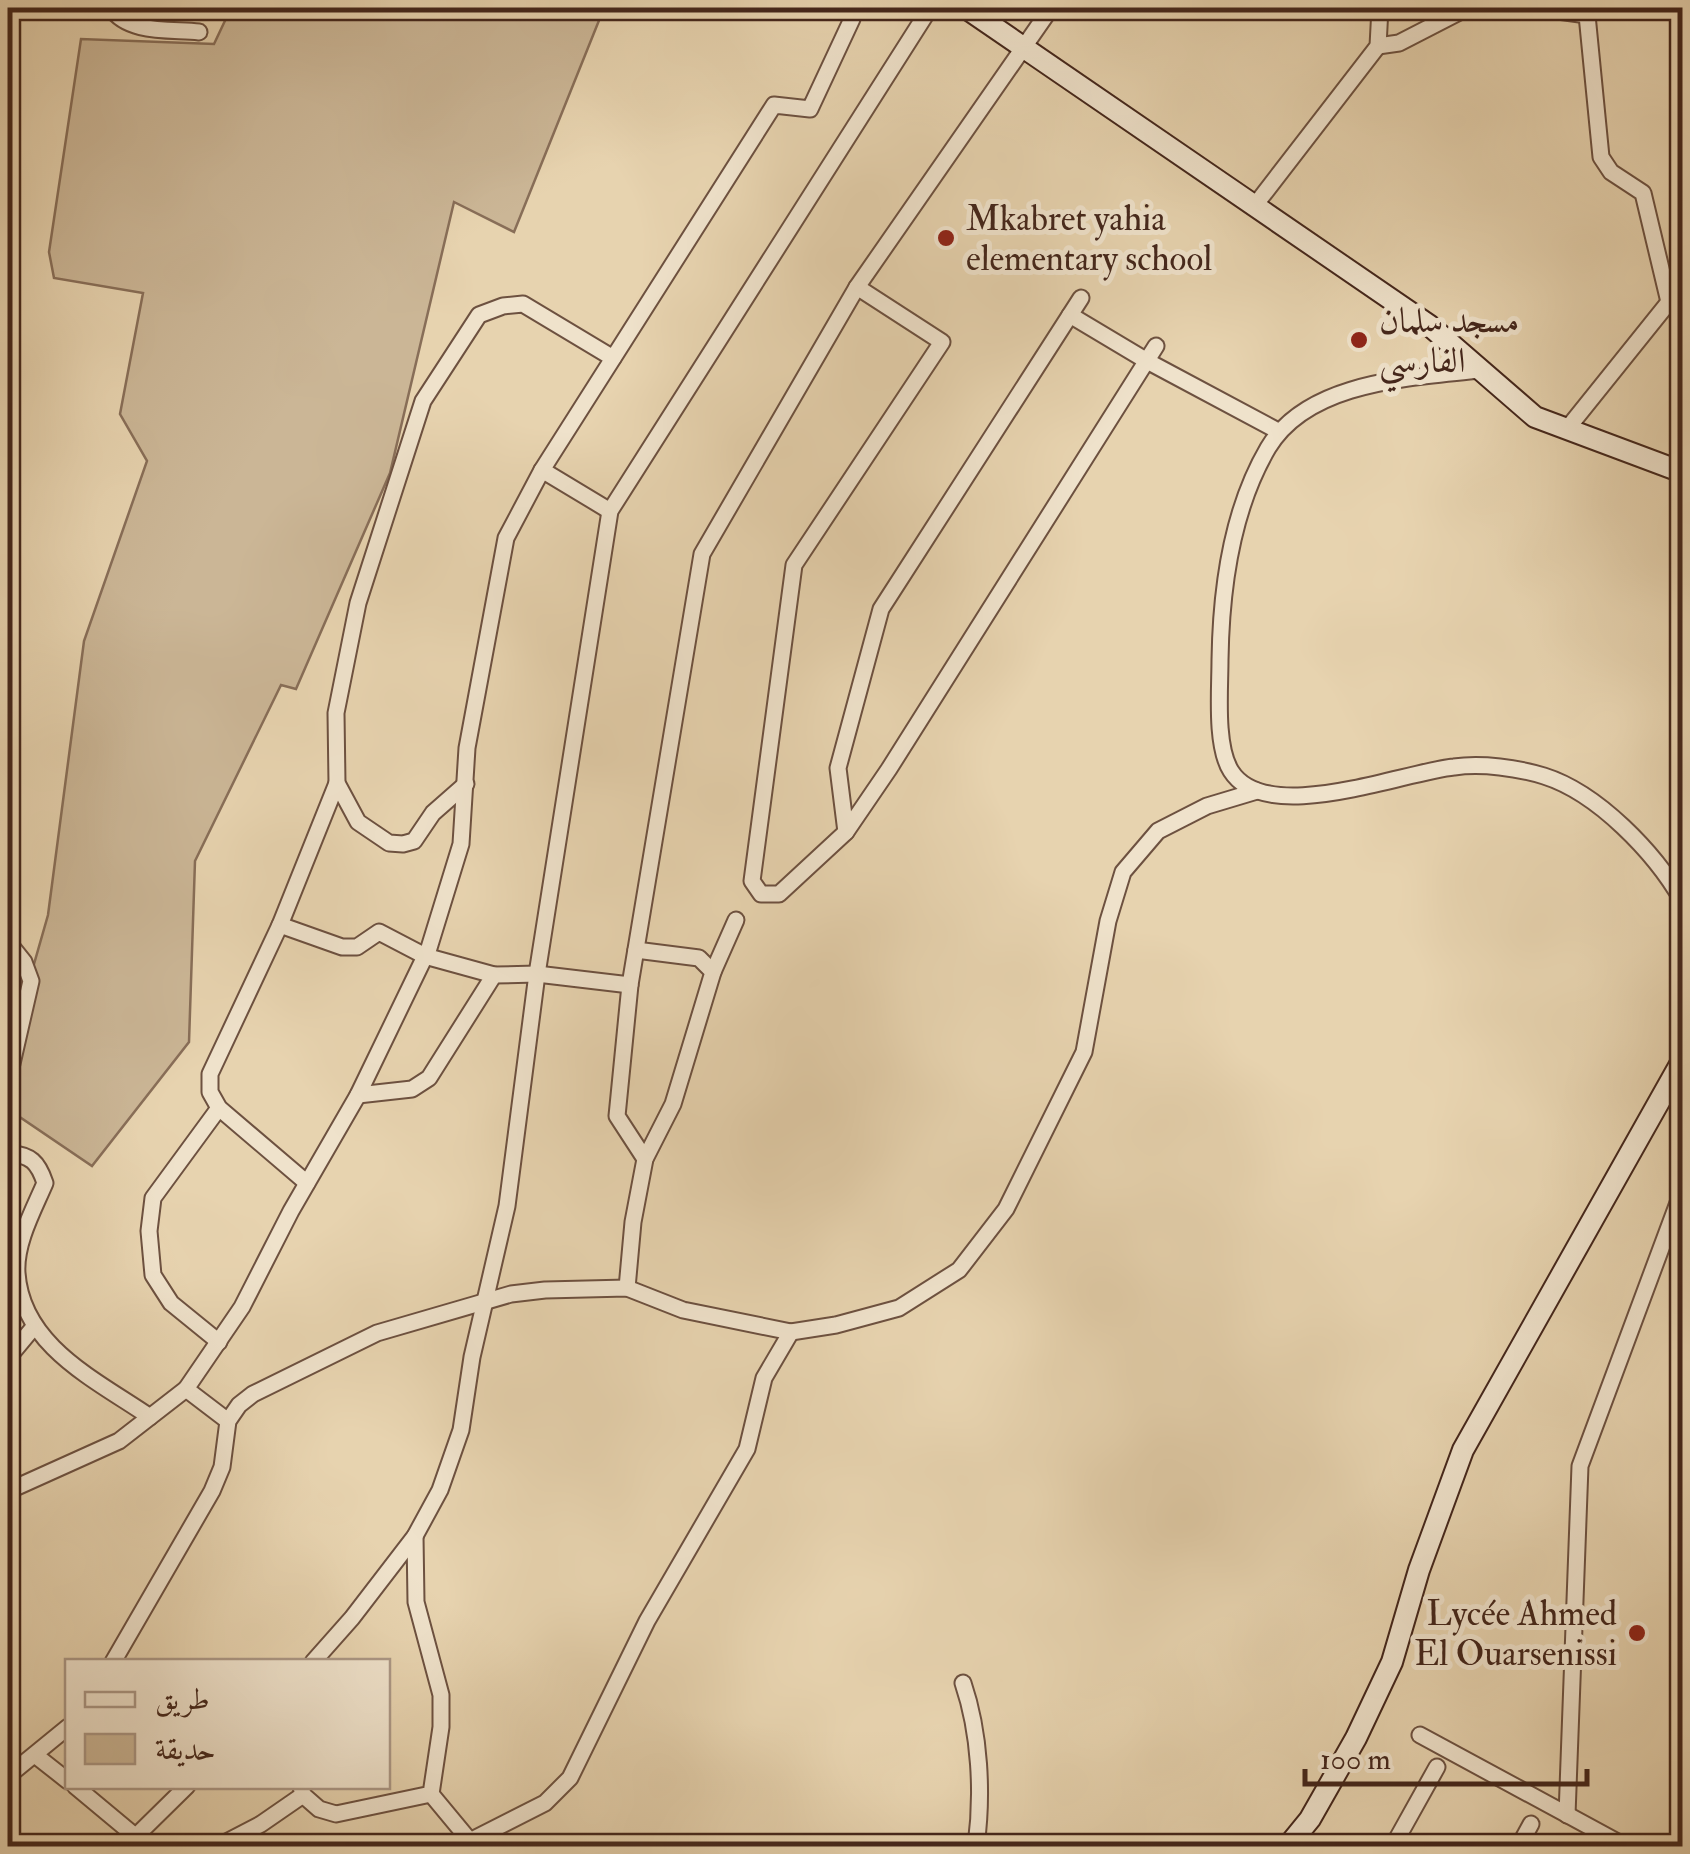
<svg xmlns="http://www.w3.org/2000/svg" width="1690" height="1854" viewBox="0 0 1690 1854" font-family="'IM FELL Double Pica',Amiri,serif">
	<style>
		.green { fill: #cbb696; stroke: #886e58; stroke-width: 2.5 }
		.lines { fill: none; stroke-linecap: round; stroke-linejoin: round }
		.street-casing { stroke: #6d5140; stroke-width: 19 }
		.secondary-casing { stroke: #44261b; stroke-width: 24 }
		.street { stroke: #efe2cb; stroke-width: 15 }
		.secondary { stroke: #efe2cb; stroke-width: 20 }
		.poi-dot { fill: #8f2418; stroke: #efe2cb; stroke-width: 4 }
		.labels { text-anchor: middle; stroke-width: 10; stroke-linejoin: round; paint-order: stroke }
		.poi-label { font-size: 35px; fill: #44261b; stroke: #efe2cb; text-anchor: start }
	</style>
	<rect width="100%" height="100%" fill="#e7d3af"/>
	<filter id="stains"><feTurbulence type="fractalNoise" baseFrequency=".002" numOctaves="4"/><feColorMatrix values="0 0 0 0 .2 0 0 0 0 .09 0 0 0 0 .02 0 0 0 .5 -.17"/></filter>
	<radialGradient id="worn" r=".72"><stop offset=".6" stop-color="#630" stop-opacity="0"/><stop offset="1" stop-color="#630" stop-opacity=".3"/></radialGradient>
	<polygon class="green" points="231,8 604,8 514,232 454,202 390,473 296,689 281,685 195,861 189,1042 92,1166 8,1109 8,1055 48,915 84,641 147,461 120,414 143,293 54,278 49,252 81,39 214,44"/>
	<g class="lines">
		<g class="street-casing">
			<g id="street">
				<path d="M 111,8 C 128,34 170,29 199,32"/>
				<polyline points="1536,8 1587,15"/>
				<polyline points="1591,8 1587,15 1601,157 1611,172 1643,193 1669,302"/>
				<polyline points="1378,46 1399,43 1467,8"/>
				<polyline points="1256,204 1378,46 1380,8"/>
				<polyline points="857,287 942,342 794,565 752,881 761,894 779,894 846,832 889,769 1156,346"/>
				<polyline points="1070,315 1147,361 1278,431"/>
				<path d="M 1479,370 C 1410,378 1308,381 1268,448 C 1231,511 1221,588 1220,660 C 1220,690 1215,746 1231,771 C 1266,827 1403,772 1454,767 C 1482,763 1518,768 1544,776 C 1598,793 1655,853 1682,900"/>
				<polyline points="1567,429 1669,302 1682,297"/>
				<polyline points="542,470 610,511"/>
				<polyline points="466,784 433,813 414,841 403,844 389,843 358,822 337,783 336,713 358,603 423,401 479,315 503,306 523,304 613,358"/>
				<polyline points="846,832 838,768 881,609 1081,298"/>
				<polyline points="280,925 342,947 357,947 379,932 425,956 494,975 537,974 630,985 702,554 857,287 1051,8"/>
				<polyline points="8,942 24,962 31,981 8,1081"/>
				<polyline points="713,972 736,920"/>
				<polyline points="630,985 617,1116 645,1159"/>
				<polyline points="358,1095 412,1089 429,1078 494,975"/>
				<path d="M 8,1153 C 31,1155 38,1162 45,1183 C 34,1209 15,1243 17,1273 C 22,1346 96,1380 150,1417"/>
				<polyline points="307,1183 219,1108 210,1092 210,1074 280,925 337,783"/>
				<polyline points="627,1288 633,1222 645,1159 673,1104 713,972 699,958 636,950"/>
				<polyline points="219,1342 171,1303 153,1275 149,1231 153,1198 219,1108"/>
				<polyline points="8,1358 33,1328"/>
				<polyline points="186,1389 242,1307 291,1211 358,1095 429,948 461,844 467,748 506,538 542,470 774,105 810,109 852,19"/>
				<polyline points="8,1491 119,1441 186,1389 228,1421"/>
				<polyline points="113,1662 212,1491 222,1467 228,1421 239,1405 253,1394 377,1333 511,1294 545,1290 627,1288 683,1310 791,1332 836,1325 899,1308 959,1270 1006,1209 1084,1052 1108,921 1123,872 1158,831 1207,806 1257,791"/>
				<polyline points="313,1662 352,1618 415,1536 440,1490 461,1430 472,1357 507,1206 537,974 610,511 930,8"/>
				<path d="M 963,1683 C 980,1733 983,1794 976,1846"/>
				<polyline points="1420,1735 1625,1846"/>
				<polyline points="35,1755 68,1781"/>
				<polyline points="8,1776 68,1727"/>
				<polyline points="75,1786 147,1846"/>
				<polyline points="431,1794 470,1841 545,1803 570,1778 647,1621 747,1449 764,1378 791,1332"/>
				<polyline points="303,1795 319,1809 336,1814 431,1794 441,1727 441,1695 416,1602 415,1536"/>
				<polyline points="1567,1815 1580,1466 1682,1192"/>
				<polyline points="126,1846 187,1786"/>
				<polyline points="219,1846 261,1824 303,1795 301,1787"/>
				<polyline points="1393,1846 1437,1767"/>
				<polyline points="1519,1846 1531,1824"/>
			</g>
		</g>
		<g class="secondary-casing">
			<g id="secondary">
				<polyline points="966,8 1430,326 1535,417 1682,472"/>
				<polyline points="1288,1846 1310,1819 1356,1738 1392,1662 1419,1570 1463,1450 1682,1061"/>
			</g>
		</g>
		<use href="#street" class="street"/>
		<use href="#secondary" class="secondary"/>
	</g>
	<g class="poi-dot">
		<circle cx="946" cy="238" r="10"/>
		<circle cx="1359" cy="340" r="10"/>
		<circle cx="1637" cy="1633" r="10"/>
	</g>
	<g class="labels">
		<g class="poi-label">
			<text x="966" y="230">Mkabret yahia<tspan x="966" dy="40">elementary school</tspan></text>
			<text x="1379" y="332">مسجد سلمان<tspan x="1379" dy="40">الفارسي</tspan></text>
			<text x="1617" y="1625" text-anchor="end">Lycée Ahmed<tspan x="1617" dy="40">El Ouarsenissi</tspan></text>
		</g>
	</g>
	<rect width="1690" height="1854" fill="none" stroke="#e7d3af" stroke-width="40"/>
	<rect x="10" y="10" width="1670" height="1834" fill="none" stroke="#44261b" stroke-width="5"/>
	<rect x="20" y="20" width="1650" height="1814" fill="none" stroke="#44261b" stroke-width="2.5"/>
	<rect x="65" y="1659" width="325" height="130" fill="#efe2cb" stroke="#ab9785" stroke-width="2.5"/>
	<rect x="85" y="1692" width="50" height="15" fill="#efe2cb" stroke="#ab9785" stroke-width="2.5"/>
	<text x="155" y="1709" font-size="30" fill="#44261b">طريق</text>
	<rect x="85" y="1734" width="50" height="30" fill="#cbb696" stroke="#ab9785" stroke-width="2.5"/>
	<text x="155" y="1759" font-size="30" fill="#44261b">حديقة</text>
	<path d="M1305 1769v15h282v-15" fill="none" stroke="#44261b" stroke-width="5"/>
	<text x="1320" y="1769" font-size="30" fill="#44261b" stroke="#efe2cb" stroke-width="8" paint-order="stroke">100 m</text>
	<rect width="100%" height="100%" filter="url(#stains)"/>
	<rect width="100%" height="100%" fill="url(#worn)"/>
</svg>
